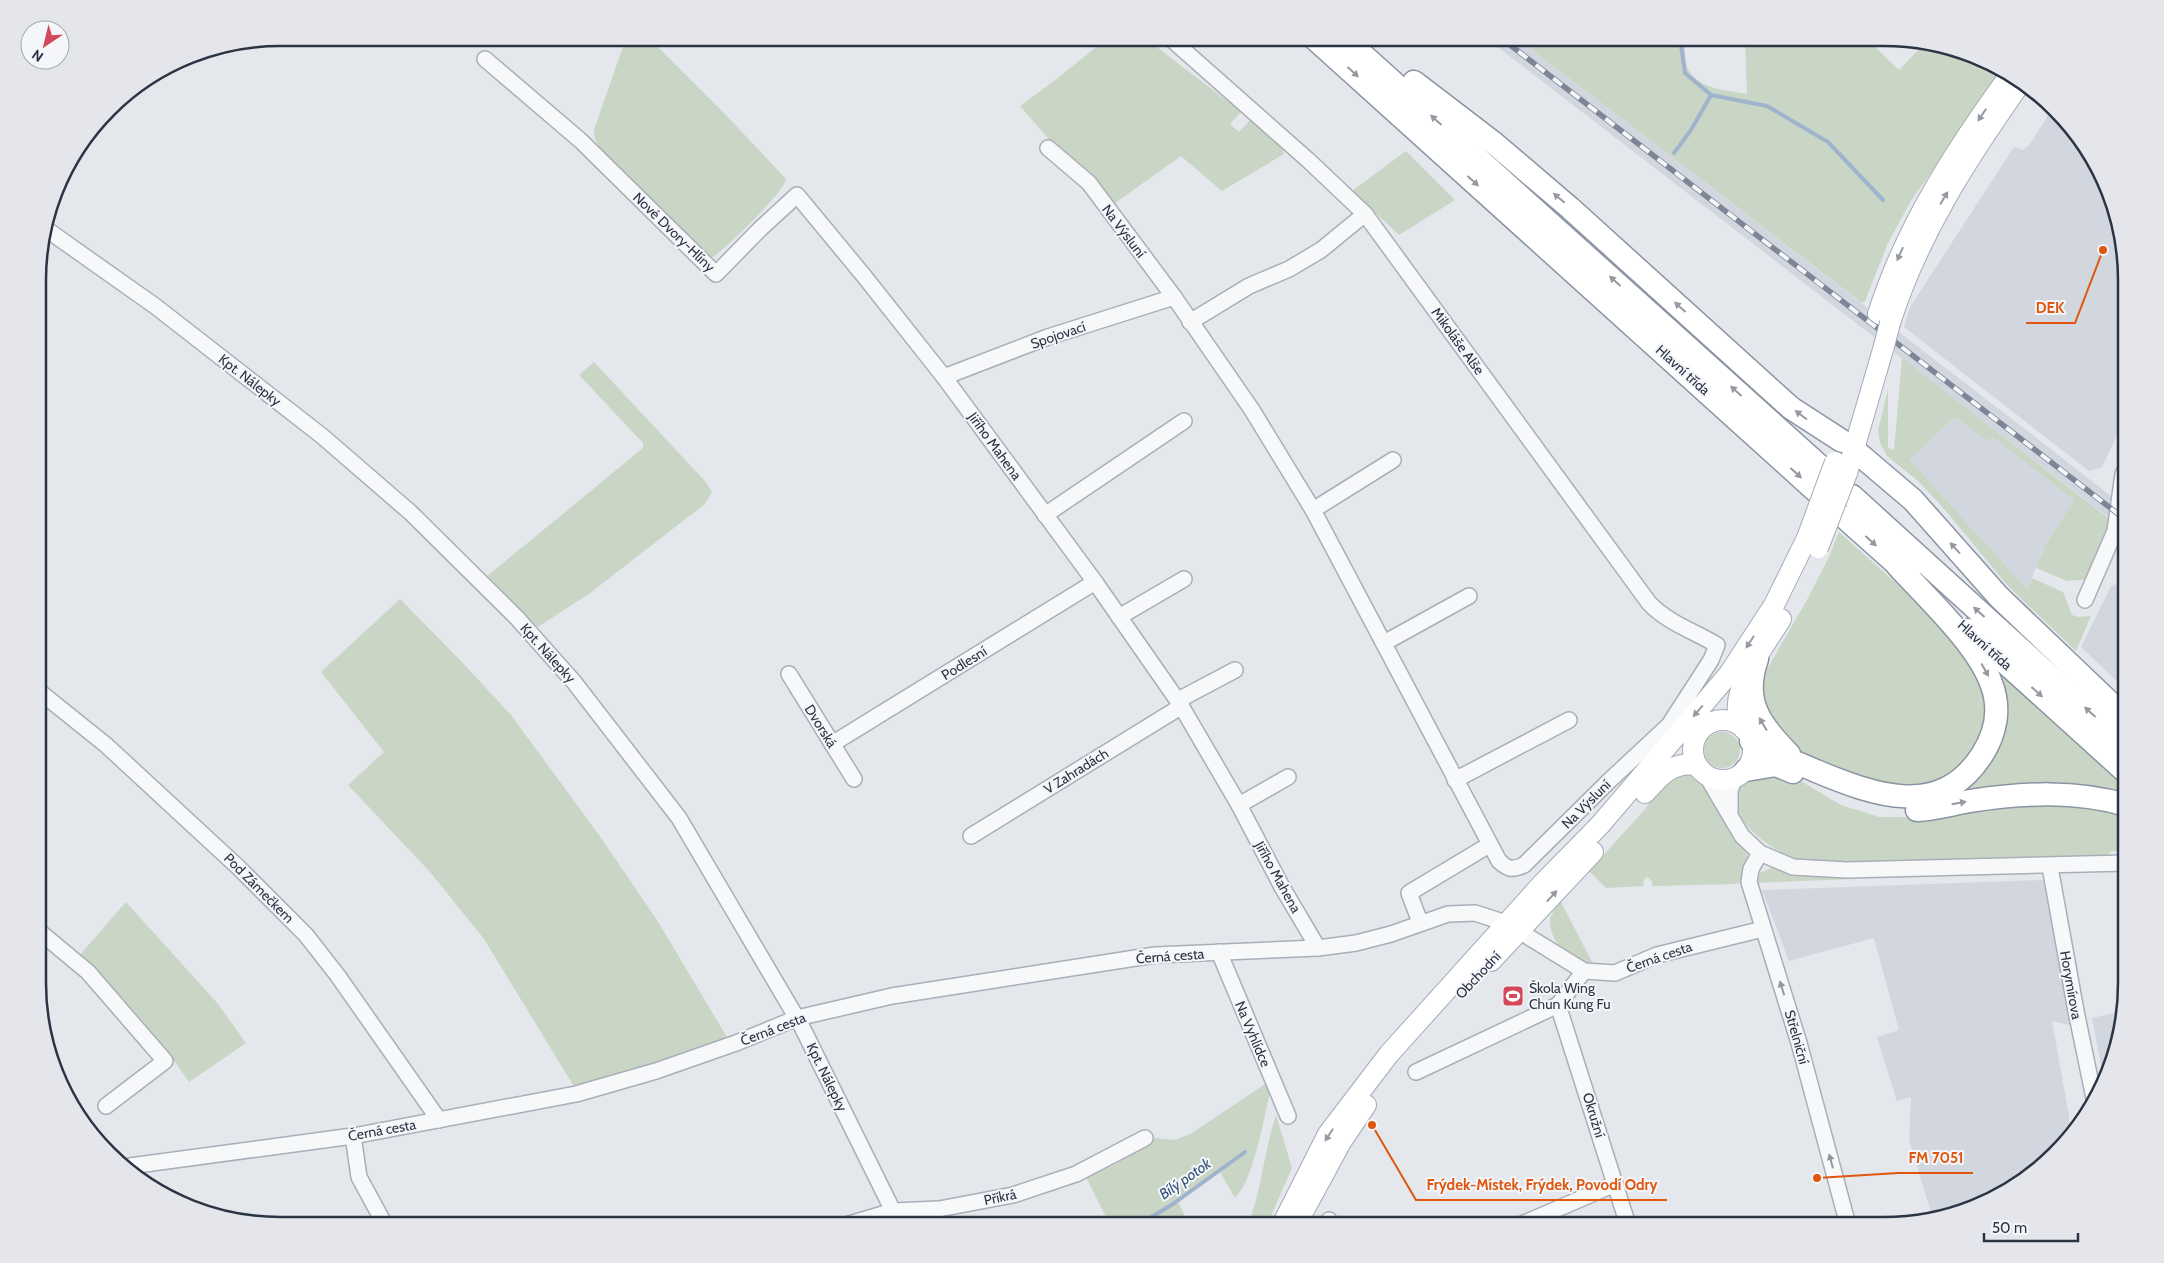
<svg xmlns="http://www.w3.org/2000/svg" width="2164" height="1263" viewBox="0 0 2164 1263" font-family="Cabin,sans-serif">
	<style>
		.built { fill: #d2d6de }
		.green { fill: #c9d6c5 }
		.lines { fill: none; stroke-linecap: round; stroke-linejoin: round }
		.stream { stroke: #9fb4cc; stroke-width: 4 }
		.minor-casing { stroke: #a9aeb7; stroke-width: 18 }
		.major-casing { stroke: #a3abb8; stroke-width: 22 }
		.highway-casing { stroke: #8b94a3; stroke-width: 25 }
		.minor { stroke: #f7f8fa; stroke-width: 15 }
		.major { stroke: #fff; stroke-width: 20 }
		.highway { stroke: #fff; stroke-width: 22 }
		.rail-casing { stroke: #7d8696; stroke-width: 5.5 }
		.rail { stroke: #f4f6f9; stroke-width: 4; stroke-dasharray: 11; stroke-linecap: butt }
		.major-bridge-casing { stroke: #a3abb8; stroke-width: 22; stroke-linecap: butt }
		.major-bridge { stroke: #fff; stroke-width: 20 }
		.oneway { fill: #959aa2 }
		.oneway2 { fill: #9196a0 }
		.labels { text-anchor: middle; stroke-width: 4; stroke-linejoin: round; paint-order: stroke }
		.street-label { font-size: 14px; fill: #2b3445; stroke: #f4f6f9 }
		.poi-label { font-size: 14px; fill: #2b3445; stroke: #f4f6f9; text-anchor: start }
		.water-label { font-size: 15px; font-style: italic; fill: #34527a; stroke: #f4f6f9 }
		.rim { fill: none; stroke: #2b3445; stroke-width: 2.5 }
		.leader { fill: none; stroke: #df570f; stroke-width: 2 }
		.callout-dot { fill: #df570f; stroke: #f4f6f9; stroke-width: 2 }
		.callout-label { font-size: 15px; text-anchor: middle; font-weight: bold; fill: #df570f; stroke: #f4f6f9; stroke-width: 4; stroke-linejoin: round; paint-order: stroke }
	</style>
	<rect width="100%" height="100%" fill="#e4e7ec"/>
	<g class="built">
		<polygon points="1486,38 1517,38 2034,436 2126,508 2126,531"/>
		<polygon points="2050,112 2086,146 2114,203 2126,264 2126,416 2102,467 2089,471 1904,327 1910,307 2014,147 2023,150 2030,144"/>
		<polygon points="1955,417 1987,441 1992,437 2074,500 2046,544 2027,589 1910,460"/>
		<polygon points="2126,580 2126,690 2081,647 2111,586"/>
		<polygon points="2043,880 2047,896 2049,896 2074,1026 2052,1021 2069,1116 2070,1135 2055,1155 2005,1193 1947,1217 1933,1219 1909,1140 1911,1097 1897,1101 1877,1037 1899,1030 1874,938 1789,961 1762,890"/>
		<polygon points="2123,1011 2114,1060 2104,1081 2092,1018"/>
	</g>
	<g class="green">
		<path d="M 626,38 L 646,38 L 652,41 L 723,112 L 786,179 C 785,191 724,251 711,258 L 706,256 L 600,150 L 595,139 L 594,130 Z"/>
		<path d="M 1107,38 L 1146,38 C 1177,64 1210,86 1241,112 L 1230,124 L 1239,132 L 1250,120 L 1280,143 L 1284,154 L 1222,191 L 1181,156 L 1111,206 L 1053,144 L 1020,106 L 1058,78 Z"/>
		<path d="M 1517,38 L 1685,38 C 1685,46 1684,61 1688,69 C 1699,90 1727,90 1747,94 L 1745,38 L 1880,38 L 1873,45 L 1899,70 L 1925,43 L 1947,46 L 2005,70 L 1912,199 L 1888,243 L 1865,301 L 1862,303 Z"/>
		<polygon points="1406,151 1455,200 1399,235 1352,191"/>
		<polygon points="1902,358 2112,521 2091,579 2067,581 2036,568 2046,544 2074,500 1992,437 1987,441 1955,417 1910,460 2027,589 2032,578 2063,592 2072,615 2079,617 2091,616 2076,651 2009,587 1939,503 1918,481 1887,456 1880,443 1878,431 1888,389 1888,448 1894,450"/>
		<polygon points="594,362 705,481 712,492 705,504 590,593 538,627 530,622 487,581 486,577 643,448 643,443 579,375"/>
		<polygon points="2123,529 2126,531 2126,558 2120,554 2116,545"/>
		<polygon points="1839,532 1945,627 1982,676 1988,717 1969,761 1931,787 1895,789 1811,760 1790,743 1771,723 1762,695 1765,673 1808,598 1828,559"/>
		<polygon points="400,599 461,661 511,715 599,835 657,920 728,1039 658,1065 575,1088 484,939 430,872 348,785 384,752 321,672"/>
		<path d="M 2000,671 L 2126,786 L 2126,795 L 1954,798 C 2002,764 2017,728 2000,671 Z"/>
		<circle cx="1722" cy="750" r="18"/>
		<polygon points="1691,772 1704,781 1733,834 1747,853 1748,862 1745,881 1736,884 1652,886 1652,881 1647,877 1644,879 1643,886 1606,888 1589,871 1646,808 1665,778"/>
		<path d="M 1757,773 L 1799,780 L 1841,805 L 1879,817 L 1928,817 L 2053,803 L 2111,811 L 2126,816 L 2126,849 L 2109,852 L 2109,857 L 1846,863 C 1828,862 1809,862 1792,857 C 1771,850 1726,818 1738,791 C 1741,783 1750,778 1757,773 Z"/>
		<polygon points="1773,867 1804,876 1850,875 1852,879 1756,883 1760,873"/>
		<path d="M 1560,900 L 1594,966 C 1570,960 1549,944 1550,918 Z"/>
		<path d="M 126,902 L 218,1004 L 246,1043 L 189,1082 C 158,1036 120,993 79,956 Z"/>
		<path d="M 1265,1084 L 1270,1093 C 1263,1121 1254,1179 1235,1198 L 1220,1172 L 1178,1202 L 1186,1219 L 1183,1225 L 1106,1225 L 1109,1223 L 1086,1177 L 1116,1164 L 1155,1138 L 1175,1140 L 1192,1133 Z"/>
		<path d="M 1276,1115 L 1292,1168 L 1267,1225 L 1248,1225 C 1262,1189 1264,1151 1276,1115 Z"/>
	</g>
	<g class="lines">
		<g class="stream">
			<polyline points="1680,38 1685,73 1711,95 1767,106 1828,142 1883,200"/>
			<polyline points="1674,153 1691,130 1711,95"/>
			<polyline points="1138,1225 1173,1204 1245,1152"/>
		</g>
		<g class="minor-casing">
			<g id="minor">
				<polyline points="485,59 581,141 716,274 760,229 797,195 864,276 944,377 1095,582 1180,704 1239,805 1282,887 1318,948"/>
				<path d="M 1048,148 L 1089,183 L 1174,297 L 1252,410 L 1313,510 L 1499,861 C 1509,870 1512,870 1524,865 L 1609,781 L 1669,725 L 1711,660 L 1717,645 C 1694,631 1668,623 1649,603 L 1365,214 L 1308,160 L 1170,38"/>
				<polyline points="46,229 155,306 322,436 411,513 517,618 574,682 679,818 802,1027 893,1211"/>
				<polyline points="1190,322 1249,286 1289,269 1321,250 1365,214"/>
				<polyline points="944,377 1048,337 1174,297"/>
				<polyline points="1313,510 1393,460"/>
				<polyline points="1045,515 1184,421"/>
				<polyline points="2085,600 2115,531 2123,474 2126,468"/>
				<polyline points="1119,617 1184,579"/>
				<polyline points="1384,643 1469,596"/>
				<polyline points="789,674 854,779"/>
				<polyline points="40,692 106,745 238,867 306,935 338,976 439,1120"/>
				<polyline points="832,744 1095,582"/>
				<polyline points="1706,775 1742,836 1760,853 1793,867 1847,870 2126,863"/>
				<polyline points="1455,780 1569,720"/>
				<polyline points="1239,805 1288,777"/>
				<polyline points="1730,812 1730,790 1735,778"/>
				<polyline points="971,836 1177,709 1184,697 1235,670"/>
				<polyline points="1760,853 1751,869 1749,882 1799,1043 1848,1225"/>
				<polyline points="2050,867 2076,1011 2095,1103"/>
				<polyline points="1420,922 1409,893 1489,845"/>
				<polyline points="40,932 88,972 165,1061 106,1106"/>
				<polyline points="1219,952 1288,1116"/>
				<polyline points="1558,1005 1628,1225"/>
				<polyline points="1416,1072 1558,1005 1584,971"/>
				<polyline points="353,1136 359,1177 385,1225"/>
				<polyline points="130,1166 353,1136 576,1094 656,1071 736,1043 797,1018 892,996 1155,955 1318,948 1356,943 1391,934 1448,914 1475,913 1506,923 1584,971 1615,973 1657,955 1763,929"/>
				<polyline points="1329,1220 1331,1225"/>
				<polyline points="846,1225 893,1211 939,1209 1013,1195 1076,1174 1145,1138"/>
				<polyline points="1520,1225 1615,1184"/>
			</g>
		</g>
		<g class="major-casing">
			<g id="major">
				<path d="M 1878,314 C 1906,226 1956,149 2010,75"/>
				<path d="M 1890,323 C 1918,235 1967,159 2020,84"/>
				<polyline points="1847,473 1884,346"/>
				<circle cx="1723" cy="750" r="30"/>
				<path d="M 1744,729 C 1742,723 1739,717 1738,711 C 1734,684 1768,641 1781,619"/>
				<path d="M 1645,793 C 1660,776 1672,761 1697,765"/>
				<polyline points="1491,961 1593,852"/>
				<polyline points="1302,1214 1341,1142 1366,1105"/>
				<polyline points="1282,1225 1328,1134 1389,1054 1543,883 1600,825 1729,674 1774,605 1807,538"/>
			</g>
		</g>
		<g class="highway-casing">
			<g id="highway">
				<polyline points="1314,38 1816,491"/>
				<polyline points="1344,38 1824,470"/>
				<polyline points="1414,82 1495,144 1570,208 1791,408 1842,441"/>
				<polyline points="1853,449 1913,500 1999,597 2126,718"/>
				<polyline points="1852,496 2126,745"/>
				<polyline points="1844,517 1909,575"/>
				<polyline points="1969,630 2126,772"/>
				<path d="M 1757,659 C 1742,701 1760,725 1789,754"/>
				<path d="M 1751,741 C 1772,754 1794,761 1816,771 C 1874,795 1940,820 1982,755 C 1996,733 2001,708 1991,683 C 1977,644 1926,597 1897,565"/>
				<polyline points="1746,770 1776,765 1793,772"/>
				<path d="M 1917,810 C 1935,809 1953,804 1970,801 C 2022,793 2076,790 2126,805"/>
			</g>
		</g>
		<use href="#minor" class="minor"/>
		<use href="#major" class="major"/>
		<use href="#highway" class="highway"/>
		<g class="rail-casing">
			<polyline id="rail" points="1501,38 2126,520"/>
		</g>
		<use href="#rail" class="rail"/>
		<g class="major-bridge-casing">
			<g id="major-bridge">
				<polyline points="1884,346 1890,323"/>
				<polyline points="1807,538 1835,462"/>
				<polyline points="1818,548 1847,473"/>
			</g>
		</g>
		<use href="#major-bridge" class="major-bridge"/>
	</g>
	<defs><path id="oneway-solid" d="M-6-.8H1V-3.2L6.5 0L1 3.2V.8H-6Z" transform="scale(1.25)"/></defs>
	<g class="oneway">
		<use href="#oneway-solid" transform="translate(1353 72) rotate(42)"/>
		<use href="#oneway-solid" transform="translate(1982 115) rotate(124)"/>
		<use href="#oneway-solid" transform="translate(1436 120) rotate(-138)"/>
		<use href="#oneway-solid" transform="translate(1473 181) rotate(42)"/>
		<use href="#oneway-solid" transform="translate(1559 198) rotate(-140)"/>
		<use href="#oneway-solid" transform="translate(1944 198) rotate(-59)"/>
		<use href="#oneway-solid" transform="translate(1900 254) rotate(114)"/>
		<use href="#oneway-solid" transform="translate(1615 281) rotate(-138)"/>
		<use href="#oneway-solid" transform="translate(1680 307) rotate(-138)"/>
		<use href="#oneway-solid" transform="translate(1736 391) rotate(-138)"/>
		<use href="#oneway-solid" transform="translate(1801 415) rotate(-143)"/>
		<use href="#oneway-solid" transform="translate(1796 473) rotate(42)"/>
		<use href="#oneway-solid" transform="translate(1871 541) rotate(42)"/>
		<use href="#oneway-solid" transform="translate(1955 548) rotate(-132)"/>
		<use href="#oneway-solid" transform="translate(1979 612) rotate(-138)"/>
		<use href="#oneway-solid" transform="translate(1750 642) rotate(123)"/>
		<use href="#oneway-solid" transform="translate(1985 670) rotate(61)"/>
		<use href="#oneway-solid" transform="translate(2037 692) rotate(42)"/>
		<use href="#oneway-solid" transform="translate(1698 711) rotate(131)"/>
		<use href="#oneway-solid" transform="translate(2090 712) rotate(-138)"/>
		<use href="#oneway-solid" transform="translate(1763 724) rotate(-121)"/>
		<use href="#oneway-solid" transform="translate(1959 803) rotate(-10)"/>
		<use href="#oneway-solid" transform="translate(1552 896) rotate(-47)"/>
		<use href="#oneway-solid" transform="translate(1329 1135) rotate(123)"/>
	</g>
	<g class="oneway2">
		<use href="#oneway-solid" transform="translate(1782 988) rotate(-107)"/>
		<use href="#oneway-solid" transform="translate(1831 1161) rotate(-105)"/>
	</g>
	<defs>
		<g id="stadium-square" transform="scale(1.125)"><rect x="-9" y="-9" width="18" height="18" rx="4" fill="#d1495b" stroke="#f4f6f9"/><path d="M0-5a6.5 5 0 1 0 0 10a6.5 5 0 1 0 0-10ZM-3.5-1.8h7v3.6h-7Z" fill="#fff"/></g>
	</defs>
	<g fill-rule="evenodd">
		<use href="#stadium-square" x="1513" y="996"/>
	</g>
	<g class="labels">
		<g class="street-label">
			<text transform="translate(1124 231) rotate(53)" y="5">Na Výsluní</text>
			<text transform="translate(674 232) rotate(44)" y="5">Nové Dvory-Hlíny</text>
			<text transform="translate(1058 335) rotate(-19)" y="5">Spojovací</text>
			<text transform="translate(1458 341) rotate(54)" y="5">Mikoláše Alše</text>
			<text transform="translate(1683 370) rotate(42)" y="5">Hlavní třída</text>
			<text transform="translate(250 380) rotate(38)" y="5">Kpt. Nálepky</text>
			<text transform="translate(995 446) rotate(54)" y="5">Jiřího Mahena</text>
			<text transform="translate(1985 645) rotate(42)" y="5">Hlavní třída</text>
			<text transform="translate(548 653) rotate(48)" y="5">Kpt. Nálepky</text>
			<text transform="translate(964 663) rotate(-32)" y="5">Podlesní</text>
			<text transform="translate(821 726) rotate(58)" y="5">Dvorská</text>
			<text transform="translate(1076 771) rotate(-32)" y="5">V Zahradách</text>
			<text transform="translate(1586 804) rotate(-45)" y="5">Na Výsluní</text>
			<text transform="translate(1278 877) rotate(61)" y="5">Jiřího Mahena</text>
			<text transform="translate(259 888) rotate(45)" y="5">Pod Zámečkem</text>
			<text transform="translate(1170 956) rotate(-4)" y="5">Černá cesta</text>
			<text transform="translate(1659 957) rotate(-19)" y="5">Černá cesta</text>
			<text transform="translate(1478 975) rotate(-47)" y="5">Obchodní</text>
			<text transform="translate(2071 985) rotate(80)" y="5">Horymírova</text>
			<text transform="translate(773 1029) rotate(-21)" y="5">Černá cesta</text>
			<text transform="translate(1253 1034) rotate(67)" y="5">Na Vyhlídce</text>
			<text transform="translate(1797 1037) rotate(74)" y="5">Střelniční</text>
			<text transform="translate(827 1077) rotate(64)" y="5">Kpt. Nálepky</text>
			<text transform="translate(1594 1115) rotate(73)" y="5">Okružní</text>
			<text transform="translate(382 1130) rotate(-10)" y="5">Černá cesta</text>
			<text transform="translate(1000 1197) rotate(-12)" y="5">Příkrá</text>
		</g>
		<g class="poi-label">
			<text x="1529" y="993">Škola Wing<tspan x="1529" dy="16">Chun Kung Fu</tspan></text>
		</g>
		<g class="water-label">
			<text transform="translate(1185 1179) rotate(-35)" y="5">Bílý potok</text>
		</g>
	</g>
	<path d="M0 0H2164V1263H0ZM280 46H1884A234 234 0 0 1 2118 280V983A234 234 0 0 1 1884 1217H280A234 234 0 0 1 46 983V280A234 234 0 0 1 280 46Z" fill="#e4e6eb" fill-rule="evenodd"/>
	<path class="rim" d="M280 46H1884A234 234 0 0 1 2118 280V983A234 234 0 0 1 1884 1217H280A234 234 0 0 1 46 983V280A234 234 0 0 1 280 46Z"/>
	<path class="leader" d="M2103 250L2075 323H2026M1817 1178L1898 1173H1973M1372 1125L1416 1200H1667"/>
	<g class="callout-dot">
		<circle cx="2103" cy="250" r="5"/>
		<circle cx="1817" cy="1178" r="5"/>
		<circle cx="1372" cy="1125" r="5"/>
	</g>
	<g class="callout-label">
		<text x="2050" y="313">DEK</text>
		<text x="1936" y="1163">FM 7051</text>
		<text x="1542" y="1190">Frýdek-Místek, Frýdek, Povodí Odry</text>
	</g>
	<g transform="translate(45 45) rotate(215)"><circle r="24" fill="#f4f6f9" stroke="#a4a8b1"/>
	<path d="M0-4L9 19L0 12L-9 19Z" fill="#d1495b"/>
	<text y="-8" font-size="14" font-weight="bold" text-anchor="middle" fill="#2b3445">N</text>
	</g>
	<path d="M1984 1233v8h94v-8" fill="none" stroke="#2b3445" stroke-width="2.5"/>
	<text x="1992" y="1233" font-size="15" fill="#2b3445" stroke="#f4f6f9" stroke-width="4" paint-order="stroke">50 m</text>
</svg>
